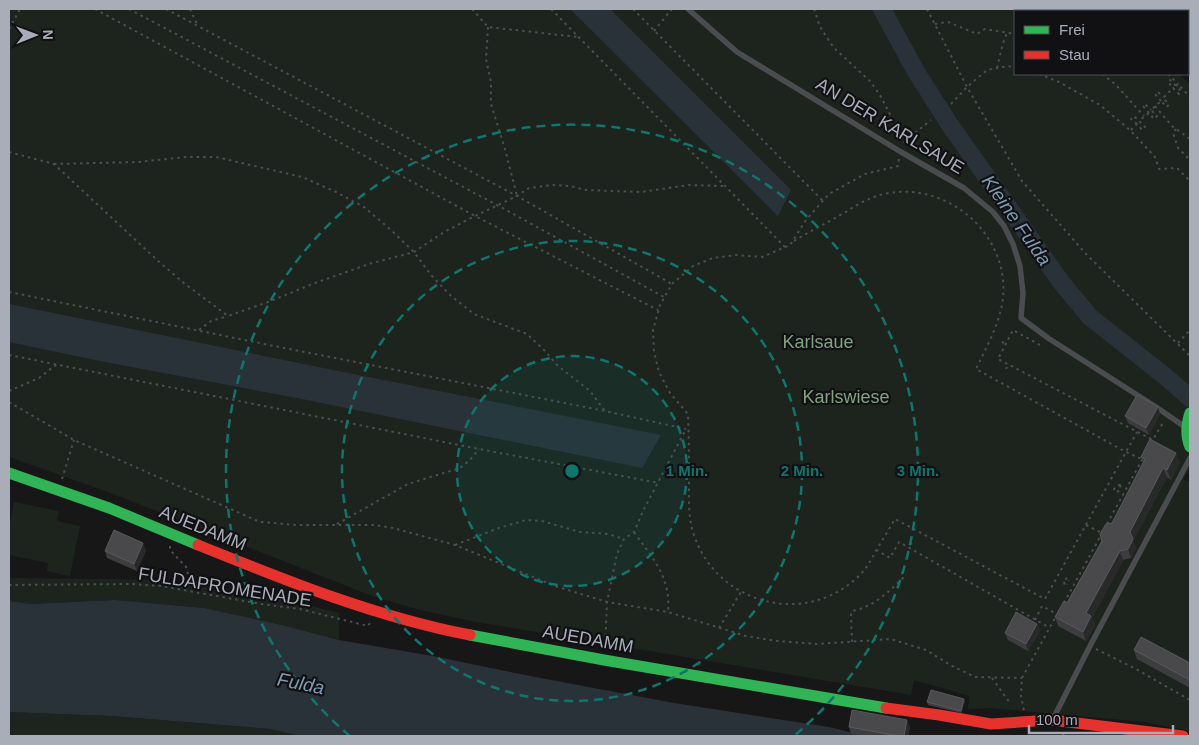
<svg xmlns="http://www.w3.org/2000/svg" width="1199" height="745" viewBox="0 0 1199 745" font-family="Arial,sans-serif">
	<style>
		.green { fill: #1d241e }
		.water { fill: #2a3239 }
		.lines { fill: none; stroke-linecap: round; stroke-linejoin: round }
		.river { stroke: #2a3239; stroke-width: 18 }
		.path { stroke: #4d4e52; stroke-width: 2; stroke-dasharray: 2.5 4; stroke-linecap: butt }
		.lane { stroke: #4b4c50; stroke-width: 5.5 }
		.street { stroke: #4b4c50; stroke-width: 11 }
		.fast { stroke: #30b455; stroke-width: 11 }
		.jam { stroke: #e5322d; stroke-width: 11 }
		.wall { fill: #3d3d3f }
		.shaded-wall { fill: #29292a }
		.building { fill: #49494c; stroke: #58595d }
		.ring { fill: none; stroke: #0f766e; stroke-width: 2.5; stroke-dasharray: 9 6 }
		.labels { text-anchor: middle; stroke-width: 4.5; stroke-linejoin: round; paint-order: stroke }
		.street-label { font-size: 18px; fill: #a8adb8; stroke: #111113 }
		.park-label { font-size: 18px; fill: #7fa381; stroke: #111113 }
		.water-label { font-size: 19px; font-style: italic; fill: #7f9bb3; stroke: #111113 }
		.centre { fill: #0f766e; stroke: #111113; stroke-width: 2.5 }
		.ring-label { font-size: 15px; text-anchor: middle; font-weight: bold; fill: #0f766e; stroke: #111113; stroke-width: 4.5; stroke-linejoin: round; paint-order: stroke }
	</style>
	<rect width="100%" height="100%" fill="#171717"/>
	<g class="green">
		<polygon points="9,9 1129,9 1131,11 1015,11 1015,74 1179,74 1190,84 1190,469 1183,480 1190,481 1190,731 1144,722 989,708 968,709 969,696 914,680 911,695 471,621 416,609 372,596 108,492 9,457"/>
		<polygon points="14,502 59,511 57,521 80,526 70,576 47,571 48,563 9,555 9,529"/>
		<polygon points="9,578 112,579 157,580 196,584 297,602 339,613 339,640 282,625 204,608 115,600 30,604 9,601"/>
		<polygon points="9,712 113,716 270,729 300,736 9,736"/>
	</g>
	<g class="water">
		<polygon points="570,9 610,9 791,190 778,216"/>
		<polygon points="9,304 333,370 661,435 642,468 297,398 105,362 9,342"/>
		<polygon points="115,600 204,608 282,625 339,640 433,656 530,676 674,703 829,727 865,736 300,736 270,729 113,716 9,712 9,601 30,604"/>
	</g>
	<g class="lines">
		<polyline class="river" points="882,9 915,70 950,125 1061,282 1090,317 1166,377 1190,398"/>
		<g class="path">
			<polyline points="95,9 475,216 658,310"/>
			<polyline points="129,9 497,205 664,297"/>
			<polyline points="166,9 517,196 672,284"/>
			<polyline points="190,9 198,26"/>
			<polyline points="472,9 488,27 578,37"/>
			<polyline points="551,9 785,247"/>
			<polyline points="633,9 823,201"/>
			<polyline points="814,9 820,27 834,48 871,82 881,97 898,130 905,141 904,145"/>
			<polyline points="927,9 967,87 1022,181 1086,254 1190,356"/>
			<polyline points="1056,9 1060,11"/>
			<polyline points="1099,9 1102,11"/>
			<polyline points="1138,9 1140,11"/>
			<polyline points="935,24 948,22 977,34 985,29 1015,34"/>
			<polyline points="488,27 486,59 491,82 491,104 505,149 517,196"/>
			<polyline points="9,29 20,9"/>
			<polyline points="654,31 672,9"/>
			<polyline points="1188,60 1190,63"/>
			<path d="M 997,68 C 1000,56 1002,44 1007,33"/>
			<polyline points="1039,74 1059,82 1100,105 1130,130 1155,157 1159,169 1177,168 1190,181"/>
			<polyline points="1102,74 1115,84 1144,116"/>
			<polyline points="1168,74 1178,84"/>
			<polyline points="1176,86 1178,84 1190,97"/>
			<polyline points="1161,101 1155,94 1158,92 1163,97"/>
			<polyline points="951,104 967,87 987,70 1008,66 1015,68"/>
			<polyline points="1155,106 1172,126 1190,139"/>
			<polyline points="1149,113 1143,106 1145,104 1151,110"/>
			<polyline points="1137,124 1131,119 1134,116 1139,121"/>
			<polyline points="1176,129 1173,133 1178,148 1190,160"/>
			<polyline points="1131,130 1137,124 1142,130 1145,127 1139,121 1149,113 1154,119 1157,116 1151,110 1161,101 1167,107 1169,104 1163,98 1173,88 1179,94 1181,91 1170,80 1168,82 1173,88"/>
			<polyline points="905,141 931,120"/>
			<polyline points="9,152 54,164 157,260 185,284 228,316 268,302 315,283 369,264 414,252 444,232 475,216 517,196 529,188 553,185 570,186 586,190 641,192 689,185 724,186"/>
			<path d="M 899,159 L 898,166 L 865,174 L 829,194 L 806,220 L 790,245 L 762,257 L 736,255 L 713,258 L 693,266 L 672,284 L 660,305 L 653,330 L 654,352 L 659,372 L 670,393 L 688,414 C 689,437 689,460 689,483 C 689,501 688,518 694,535 C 716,601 798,626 852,582 C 866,571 869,563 877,549 C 883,539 889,529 895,519 L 1045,599 L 1137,432"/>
			<polyline points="54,164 138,162 186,157 216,157 302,177 334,191 364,207 391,230 414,252 431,275 451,296 474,314 527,334 544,350 558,366 590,391 605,411"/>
			<path d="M 794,241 C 810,231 827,223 844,213 C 858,204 871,196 889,193 C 950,183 1009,235 1003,298 C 1000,323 987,346 976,369 L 1126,452 L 1142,459"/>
			<polyline points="9,292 279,347 605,411 686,429"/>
			<polyline points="199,330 211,321 228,316"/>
			<polyline points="1002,342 1004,343"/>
			<polyline points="1178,343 1190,330"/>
			<polyline points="1040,345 1013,330 998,359 1153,440"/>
			<polyline points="9,355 479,449 659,483"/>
			<polyline points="1006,369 1007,367"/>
			<polyline points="9,391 39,378 57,364"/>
			<polyline points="9,402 74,440 260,522 297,525 374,525 393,528 455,545 555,586 607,602 668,612 746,636 777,641 817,644 891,639 926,650 952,666 975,677 1022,678"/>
			<polyline points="1151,443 1164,421"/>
			<polyline points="62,479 74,440"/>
			<polygon points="1120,485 1121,488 1119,491 1115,492 1114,489 1116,486"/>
			<polyline points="337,524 408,484 460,468 469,461 479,449"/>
			<polyline points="1107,524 1143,458"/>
			<polyline points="1086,525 1102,533"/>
			<path d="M 634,532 C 653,559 671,577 668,612"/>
			<polyline points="911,544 912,543"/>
			<polyline points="455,545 499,528 526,520 542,521 580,532 608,534 624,539"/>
			<polyline points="170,546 170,550 187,568 188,576 186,591"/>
			<polyline points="876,550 890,558 899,542 1050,628"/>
			<polyline points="1065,579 1069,578 1069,581"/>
			<polyline points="1064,582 1065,586 1067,584"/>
			<polyline points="9,585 131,584 161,586 261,604 300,609 368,626 370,623"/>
			<polyline points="1064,603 1101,535"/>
			<polyline points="1035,620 1042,606 1057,614"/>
			<polyline points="719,628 741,592"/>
			<path d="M 852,642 L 851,614 L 852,611 C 874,607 891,590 906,575"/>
			<polyline points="605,649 607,602 617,554 624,539 634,532 643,511 686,429"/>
			<polyline points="1096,649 1136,669 1190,700"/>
			<polyline points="992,678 1010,703"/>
			<polyline points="1024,710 1021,696 1022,678 1055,618"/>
			<polyline points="1062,734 1069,736"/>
		</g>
		<g class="lane">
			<polyline points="688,9 737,52 901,152 964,188 993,212 1004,226 1013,244 1020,266 1023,293 1021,318 1048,338 1156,407 1185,427"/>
			<polyline points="1053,719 1090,646 1190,458"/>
		</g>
		<g class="street">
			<polyline points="1157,9 1160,11"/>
			<polyline points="1188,40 1190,43"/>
		</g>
		<g class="fast">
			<path d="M 1190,413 C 1186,425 1185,435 1190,447"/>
			<polyline points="9,473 109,508 198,545"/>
			<polyline points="470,635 604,660 886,708"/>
		</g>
		<g class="jam">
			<path d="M 198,545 C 287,581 376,617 470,635"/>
			<polyline points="886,708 939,715 991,724 1052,720 1183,736"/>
		</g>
	</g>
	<g class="wall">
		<polygon points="1158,407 1160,414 1149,435 1128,423 1125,416"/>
		<polygon points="1141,457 1180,462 1171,480 1167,477 1133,541 1136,548 1131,558 1123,560 1092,618 1095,625 1086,641 1058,626 1055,617 1067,603 1112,523 1143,463"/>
		<polygon points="146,550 137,571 107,558 105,551"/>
		<polygon points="1037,624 1040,631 1028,651 1008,640 1005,633"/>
		<polygon points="1134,650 1190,663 1190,688 1137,659"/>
		<polygon points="965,701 961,713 928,705 927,702"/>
		<polygon points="849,727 910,727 908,736 865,736 851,734"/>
	</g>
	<g class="shaded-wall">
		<polygon points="1158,407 1160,414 1149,435 1146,428"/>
		<polygon points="1176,453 1180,462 1171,480 1167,470"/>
		<polygon points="1163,468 1167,477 1133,541 1136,548 1131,558 1128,549 1130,532"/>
		<polygon points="143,543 146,550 137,571 134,564"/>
		<polygon points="1120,551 1123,560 1092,618 1095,625 1086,641 1083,632 1086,613"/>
		<polygon points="1037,624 1040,631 1028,651 1026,644"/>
		<polygon points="964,699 965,701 961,713 961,711"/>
		<polygon points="907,720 910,727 908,736 904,736"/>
	</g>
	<g class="building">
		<polygon points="1137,395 1158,407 1146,428 1125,416"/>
		<polygon points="1150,439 1176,453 1167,470 1163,468 1130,532 1133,539 1128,549 1120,551 1086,613 1091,616 1083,632 1055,617 1064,601 1067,603 1102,541 1100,534 1106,524 1112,523 1145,459 1141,457"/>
		<polygon points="114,530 143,543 134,564 105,551"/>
		<polygon points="1016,612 1037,624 1026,644 1005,633"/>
		<polygon points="1141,637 1190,663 1190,680 1134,650"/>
		<polygon points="931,690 964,699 961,711 927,702"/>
		<polygon points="852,710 907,720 904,736 899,736 849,727"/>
	</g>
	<circle cx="572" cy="471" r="115" fill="#0f766e" fill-opacity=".12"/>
	<g class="ring">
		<circle cx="572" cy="471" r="115"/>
		<circle cx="572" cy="471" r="230"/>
		<path d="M350 736A346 346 0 1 1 794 736"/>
	</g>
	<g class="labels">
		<g class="street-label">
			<text transform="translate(890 126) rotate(31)" y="6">AN DER KARLSAUE</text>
			<text transform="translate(203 528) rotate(22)" y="6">AUEDAMM</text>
			<text transform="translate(225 587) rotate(9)" y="6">FULDAPROMENADE</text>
			<text transform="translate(588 639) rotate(10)" y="6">AUEDAMM</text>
		</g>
		<g class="park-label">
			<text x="818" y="348">Karlsaue</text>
			<text x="846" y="403">Karlswiese</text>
		</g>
		<g class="water-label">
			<text transform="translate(1017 220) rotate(55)" y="7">Kleine Fulda</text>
			<text transform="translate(301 683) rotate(11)" y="7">Fulda</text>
		</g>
	</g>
	<circle cx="572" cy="471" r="8" class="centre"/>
	<g class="ring-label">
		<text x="687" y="476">1 Min.</text>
		<text x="802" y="476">2 Min.</text>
		<text x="918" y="476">3 Min.</text>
	</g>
	<rect width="1199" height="745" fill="none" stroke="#a8adb8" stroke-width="20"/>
	<rect x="1014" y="10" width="175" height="65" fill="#111113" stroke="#4d4f55"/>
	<rect x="1024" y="26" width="25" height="8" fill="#30b455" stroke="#4d4f55"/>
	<text x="1059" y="35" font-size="15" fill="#a8adb8">Frei</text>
	<rect x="1024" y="51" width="25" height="8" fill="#e5322d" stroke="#4d4f55"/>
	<text x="1059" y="60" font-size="15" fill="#a8adb8">Stau</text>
	<g transform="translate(35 35) rotate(89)" stroke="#111113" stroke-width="4" paint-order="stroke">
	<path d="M0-4L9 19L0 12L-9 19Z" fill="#a8adb8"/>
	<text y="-8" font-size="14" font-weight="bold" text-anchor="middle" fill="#a8adb8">N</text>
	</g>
	<path d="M1029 725v8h144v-8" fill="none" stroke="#a8adb8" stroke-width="2.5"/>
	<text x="1036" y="725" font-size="15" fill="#a8adb8" stroke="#111113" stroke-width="4" paint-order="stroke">100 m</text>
</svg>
